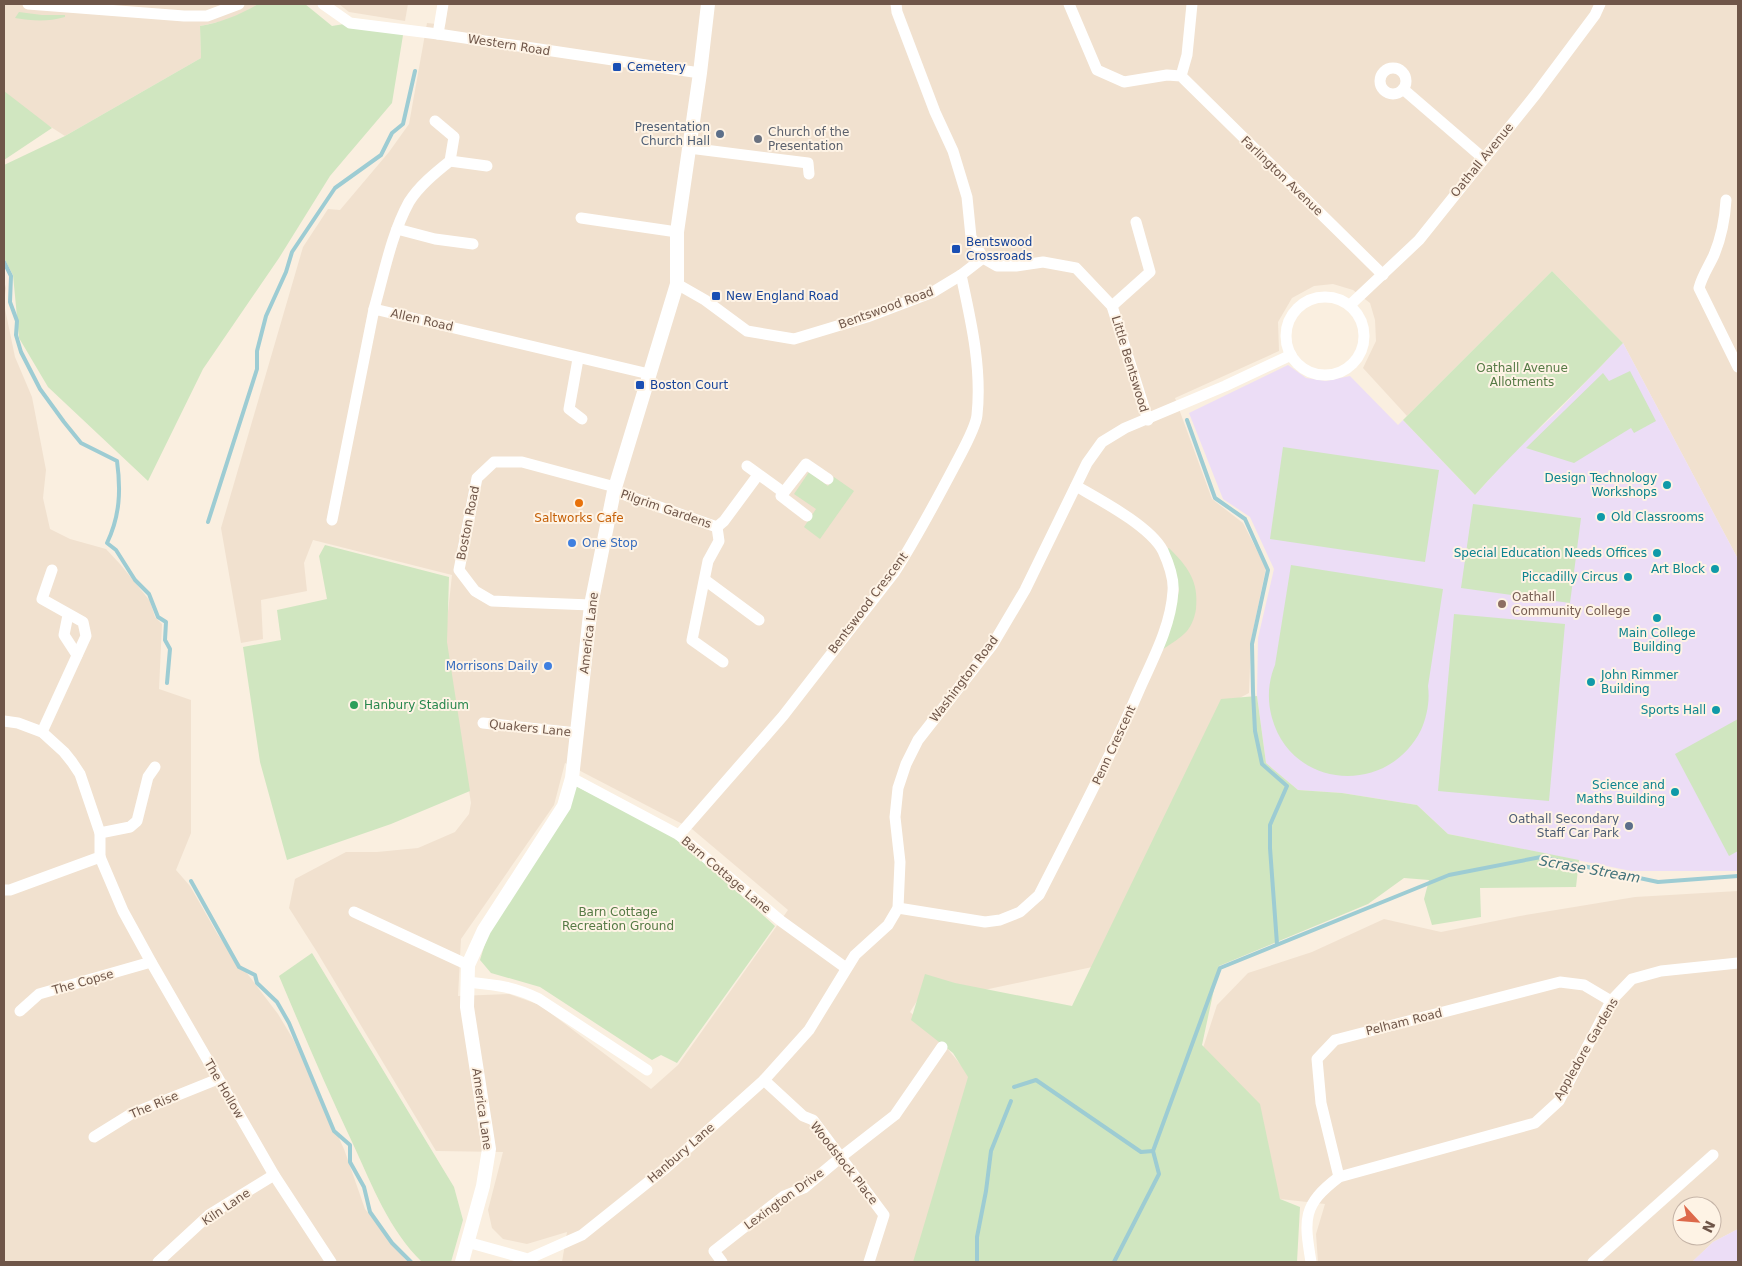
<svg xmlns="http://www.w3.org/2000/svg" width="1742" height="1266" viewBox="0 0 1742 1266" font-family="'DejaVu Sans',sans-serif">
	<style>
		.residential { fill: #f1e1cf; fill-rule: evenodd }
		.education { fill: #ecddf6 }
		.green { fill: #d0e6c0 }
		.lines { fill: none; stroke-linecap: round; stroke-linejoin: round }
		.stream { stroke: #9dccd3; stroke-width: 4 }
		.minor { stroke: #fff; stroke-width: 11 }
		.tertiary { stroke: #fff; stroke-width: 14 }
		.transit-dot { fill: #1a4fb4; stroke: #fef3e5; stroke-width: 2 }
		.service-dot { fill: #5c6f8a; stroke: #fef3e5; stroke-width: 2 }
		.worship-dot { fill: #6b7280; stroke: #fef3e5; stroke-width: 2 }
		.culture-dot { fill: #0f9aa8; stroke: #fef3e5; stroke-width: 2 }
		.food-dot { fill: #e8710a; stroke: #fef3e5; stroke-width: 2 }
		.shop-dot { fill: #3f7fe0; stroke: #fef3e5; stroke-width: 2 }
		.education-dot { fill: #8d6e63; stroke: #fef3e5; stroke-width: 2 }
		.leisure-dot { fill: #2e9e5b; stroke: #fef3e5; stroke-width: 2 }
		.labels { text-anchor: middle; stroke-width: 4; stroke-linejoin: round; paint-order: stroke }
		.street-label { font-size: 12px; fill: #6f5649; stroke: #fef3e5 }
		.transit-label { font-size: 12px; fill: #164399; stroke: #fef3e5; text-anchor: start }
		.service-label { font-size: 12px; fill: #4e5e75; stroke: #fef3e5; text-anchor: end }
		.worship-label { font-size: 12px; fill: #5b616d; stroke: #fef3e5; text-anchor: start }
		.park-label { font-size: 12px; fill: #557a45; stroke: #fef3e5 }
		.culture-label { font-size: 12px; fill: #0d838f; stroke: #fef3e5; text-anchor: end }
		.food-label { font-size: 12px; fill: #c56008; stroke: #fef3e5 }
		.shop-label { font-size: 12px; fill: #366cbe; stroke: #fef3e5; text-anchor: start }
		.education-label { font-size: 12px; fill: #785e54; stroke: #fef3e5; text-anchor: start }
		.leisure-label { font-size: 12px; fill: #27864d; stroke: #fef3e5; text-anchor: start }
		.water-label { font-size: 14px; font-style: italic; fill: #42737b; stroke: #fef3e5 }
	</style>
	<rect width="100%" height="100%" fill="#faefe0"/>
	<g class="residential">
		<polygon points="4,4 258,4 242,14 223,21 200,26 201,58 65,136 4,97"/>
		<polygon points="339,4 408,4 405,21 349,12"/>
		<path d="M 448,4 L 1738,4 L 1738,559 L 1623,343 L 1552,271 L 1407,416 L 1363,368 L 1376,341 L 1375,320 L 1370,303 L 1353,290 L 1333,284 L 1314,286 L 1292,298 L 1278,322 L 1279,351 L 1175,398 L 1212,499 L 1243,523 L 1266,568 L 1251,640 L 1249,693 L 1226,705 L 1097,966 L 970,993 L 931,979 L 910,1012 L 936,1035 L 975,1082 L 920,1262 L 562,1262 L 567,1232 L 527,1244 L 503,1239 L 492,1228 L 488,1210 L 503,1152 L 436,1151 L 317,952 L 289,908 L 295,879 L 346,852 L 377,852 L 418,848 L 455,832 L 469,814 L 471,803 L 445,640 L 452,575 L 313,540 L 304,563 L 307,591 L 261,600 L 263,639 L 241,643 L 221,528 L 303,247 L 328,209 L 340,210 L 389,152 L 409,124 L 427,23 L 445,25 ZM 565,763 L 692,829 L 788,910 L 678,1065 L 651,1089 L 540,1005 L 509,994 L 458,996 L 461,939 L 554,805 Z"/>
		<polygon points="4,281 6,288 4,304 15,357 32,397 46,470 43,498 50,529 70,539 106,549 120,564 150,601 155,617 162,624 159,689 191,700 191,833 176,870 190,886 218,935 278,1014 293,1039 344,1149 365,1209 407,1262 4,1262"/>
		<path d="M 1738,891 L 1738,1229 L 1713,1242 L 1692,1262 L 1318,1262 L 1316,1234 L 1325,1204 L 1280,1199 L 1201,1054 L 1217,1005 L 1248,973 L 1312,952 L 1384,919 L 1441,932 L 1520,916 L 1635,897 ZM 1682,1206 L 1712,1206 L 1712,1236 L 1682,1236 Z"/>
	</g>
	<g class="education">
		<polygon points="1623,343 1738,559 1738,871 1631,871 1448,834 1417,805 1342,793 1298,790 1266,763 1257,696 1258,638 1274,569 1250,517 1223,499 1189,413 1288,365 1306,378 1326,381 1350,376 1398,425 1403,420 1475,495 1512,454 1557,412"/>
		<polygon points="1738,1229 1738,1262 1692,1262 1713,1242"/>
	</g>
	<g class="green">
		<path d="M 258,4 L 305,4 L 332,26 L 350,23 L 404,29 L 392,103 L 330,176 L 279,258 L 203,369 L 148,481 L 48,387 L 19,338 L 13,275 L 4,258 L 4,165 L 65,136 L 201,58 L 200,26 C 222,22 239,15 258,4 Z"/>
		<path d="M 19,12 L 42,15 L 65,15 L 65,17 C 48,22 32,21 15,18 Z"/>
		<polygon points="4,91 52,128 4,160"/>
		<path d="M 1552,271 L 1623,343 C 1575,395 1522,442 1475,495 L 1403,420 Z"/>
		<polygon points="1630,371 1656,421 1634,433 1631,428 1574,463 1526,448 1603,373 1609,381"/>
		<polygon points="1283,447 1439,470 1425,562 1270,539"/>
		<polygon points="809,472 828,486 834,477 854,491 820,539 804,527 816,509 794,494"/>
		<polygon points="1473,504 1581,518 1570,603 1461,588"/>
		<polygon points="325,545 449,577 447,642 470,791 391,824 287,860 260,762 243,647 281,640 277,610 327,599 319,556"/>
		<path d="M 1169,548 C 1188,567 1199,581 1196,609 C 1195,616 1192,625 1187,631 C 1181,638 1170,644 1162,650 L 1173,620 L 1179,590 L 1167,549 Z"/>
		<path d="M 1291,565 L 1443,589 L 1428,686 C 1430,701 1427,716 1421,730 C 1388,796 1292,790 1272,718 C 1267,700 1268,682 1275,665 Z"/>
		<polygon points="1454,614 1565,624 1549,801 1438,791"/>
		<polygon points="1257,696 1266,763 1298,790 1342,793 1417,805 1448,834 1579,860 1576,887 1480,888 1481,917 1432,925 1424,899 1429,880 1404,878 1368,904 1219,966 1202,1045 1260,1104 1280,1199 1300,1207 1297,1262 913,1262 968,1077 953,1053 911,1020 925,974 955,983 1072,1006 1221,699"/>
		<polygon points="1738,719 1738,851 1729,856 1675,754"/>
		<polygon points="576,786 677,838 775,926 677,1063 661,1055 652,1060 540,987 491,973 480,960 489,930"/>
		<path d="M 312,953 L 454,1187 L 463,1220 L 451,1262 L 422,1262 C 389,1230 372,1185 353,1144 C 327,1089 303,1033 279,976 Z"/>
	</g>
	<g class="lines">
		<g class="stream">
			<path d="M 4,262 L 11,276 L 10,302 L 17,321 L 16,335 L 21,352 L 40,389 L 64,422 L 81,443 L 117,461 C 121,490 120,516 107,543 L 116,550 L 135,580 L 149,594 L 158,617 L 166,622 L 165,640 L 170,649 L 167,683"/>
			<polyline points="1187,420 1215,498 1245,519 1268,570 1252,644 1253,692 1255,731 1262,764 1287,786 1270,825 1270,848 1277,944"/>
			<polyline points="208,522 257,369 257,351 266,316 286,272 292,252 335,188 381,155 392,133 403,124 415,71"/>
			<polyline points="191,881 239,967 255,975 257,983 277,1002 289,1023 334,1131 350,1145 350,1162 364,1187 370,1212 392,1243 411,1262"/>
			<polyline points="1014,1087 1036,1080 1141,1152 1153,1151"/>
			<polyline points="1153,1151 1220,968 1449,875 1541,857 1658,882 1738,876"/>
			<polyline points="977,1262 977,1237 986,1191 991,1151 1011,1101"/>
			<polyline points="1114,1262 1159,1174 1153,1151"/>
		</g>
		<g class="minor">
			<polyline points="28,4 184,16 207,16 239,4"/>
			<polyline points="323,4 350,23 438,34 700,73"/>
			<polyline points="896,4 897,12 935,112 953,151 967,197 971,237 983,258"/>
			<polyline points="1069,4 1097,70 1124,82 1167,75 1181,76 1383,275"/>
			<polyline points="438,34 443,4"/>
			<circle cx="1393" cy="81" r="13"/>
			<polyline points="1181,76 1187,55 1192,4"/>
			<polyline points="1403,89 1483,158"/>
			<polyline points="689,148 808,163 809,174"/>
			<polyline points="450,161 487,166"/>
			<path d="M 1726,200 C 1725,218 1721,238 1714,255 C 1709,266 1702,276 1699,288 L 1738,367"/>
			<polyline points="581,218 677,232"/>
			<polyline points="397,229 435,239 473,244"/>
			<polyline points="983,258 997,266 1016,266 1043,262 1076,268 1112,306 1148,420"/>
			<polyline points="677,284 705,300 747,331 794,339 867,317 933,292 961,275 983,258"/>
			<circle cx="1325" cy="336" r="39"/>
			<polyline points="1350,305 1419,240 1536,94 1595,15 1600,4"/>
			<polyline points="1112,306 1150,272 1136,222"/>
			<path d="M 374,309 C 384,274 391,235 409,202 C 419,186 435,173 450,161 L 454,137 L 435,121"/>
			<polyline points="578,359 569,409 582,419"/>
			<polyline points="747,466 783,492"/>
			<polyline points="614,491 717,527"/>
			<polyline points="807,516 781,496 806,464 828,479"/>
			<polyline points="332,520 374,309 649,374"/>
			<polyline points="717,527 719,541 708,561 692,640 723,662"/>
			<polyline points="717,527 724,521 758,475"/>
			<polyline points="705,580 759,620"/>
			<polyline points="591,605 492,601 475,591 459,570 477,478 494,462 522,462 615,487"/>
			<polyline points="68,615 64,635 77,655"/>
			<polyline points="4,721 18,723 42,732 64,752 72,762 80,774 100,833 100,857 10,890 4,890"/>
			<polyline points="483,723 577,733"/>
			<polyline points="42,732 86,636 83,622 42,599 52,570"/>
			<polyline points="572,778 679,835 781,921 846,968"/>
			<polyline points="100,833 130,827 137,821 148,777 155,767"/>
			<path d="M 679,835 L 783,716 L 894,573 C 916,539 935,503 954,467 C 960,455 976,428 977,415 C 982,368 971,321 961,275"/>
			<polyline points="100,857 123,911 151,962 274,1175 331,1262"/>
			<path d="M 898,908 L 985,922 L 1000,920 L 1020,912 L 1039,895 C 1074,826 1110,758 1140,688 C 1154,657 1171,625 1173,591 C 1174,579 1168,562 1163,551 C 1150,526 1100,500 1076,486"/>
			<polyline points="354,912 468,965"/>
			<path d="M 467,982 C 496,985 512,986 539,999 L 647,1070"/>
			<polyline points="20,1011 39,994 151,962"/>
			<polyline points="764,1080 803,1116 813,1120 884,1215 869,1262"/>
			<polyline points="94,1137 131,1114 218,1079"/>
			<polyline points="1339,1177 1321,1103 1317,1059 1335,1040 1560,982 1584,985 1611,1001"/>
			<polyline points="467,1242 528,1259 582,1235 667,1167 764,1080 809,1030 855,955 888,925 898,908 900,862 895,817 898,788 906,764 918,740 993,644 1025,590 1087,463 1102,442 1125,428 1225,386 1291,355"/>
			<polyline points="158,1262 209,1215 274,1175"/>
			<polyline points="722,1262 714,1251 784,1196 804,1188 841,1157 895,1115 942,1047"/>
			<path d="M 1311,1262 C 1304,1219 1302,1205 1339,1177 L 1535,1123 L 1559,1101 L 1611,1001 L 1632,979 L 1661,971 L 1738,963"/>
			<polyline points="1593,1262 1713,1155"/>
		</g>
		<polyline class="tertiary" points="462,1262 483,1186 489,1149 467,1007 468,965 484,930 564,806 572,778 591,605 614,491 677,284 677,232 700,73 708,4"/>
	</g>
	<g class="transit-dot">
		<rect x="612" y="62" width="10" height="10" rx="2.5"/>
		<rect x="951" y="244" width="10" height="10" rx="2.5"/>
		<rect x="711" y="291" width="10" height="10" rx="2.5"/>
		<rect x="635" y="380" width="10" height="10" rx="2.5"/>
	</g>
	<g class="service-dot">
		<circle cx="720" cy="134" r="5"/>
		<circle cx="1629" cy="826" r="5"/>
	</g>
	<circle class="worship-dot" cx="758" cy="139" r="5"/>
	<g class="culture-dot">
		<circle cx="1667" cy="485" r="5"/>
		<circle cx="1601" cy="517" r="5"/>
		<circle cx="1657" cy="553" r="5"/>
		<circle cx="1715" cy="569" r="5"/>
		<circle cx="1628" cy="577" r="5"/>
		<circle cx="1657" cy="618" r="5"/>
		<circle cx="1591" cy="682" r="5"/>
		<circle cx="1716" cy="710" r="5"/>
		<circle cx="1675" cy="792" r="5"/>
	</g>
	<circle class="food-dot" cx="579" cy="503" r="5"/>
	<g class="shop-dot">
		<circle cx="572" cy="543" r="5"/>
		<circle cx="548" cy="666" r="5"/>
	</g>
	<circle class="education-dot" cx="1502" cy="604" r="5"/>
	<circle class="leisure-dot" cx="354" cy="705" r="5"/>
	<g class="labels">
		<g class="street-label">
			<text transform="translate(509 45) rotate(9)" y="4">Western Road</text>
			<text transform="translate(1482 160) rotate(-51)" y="4">Oathall Avenue</text>
			<text transform="translate(1282 176) rotate(44)" y="4">Farlington Avenue</text>
			<text transform="translate(886 308) rotate(-20)" y="4">Bentswood Road</text>
			<text transform="translate(422 320) rotate(13)" y="4">Allen Road</text>
			<text transform="translate(1130 364) rotate(73)" y="4">Little Bentswood</text>
			<text transform="translate(666 509) rotate(19)" y="4">Pilgrim Gardens</text>
			<text transform="translate(468 523) rotate(-79)" y="4">Boston Road</text>
			<text transform="translate(868 603) rotate(-53)" y="4">Bentswood Crescent</text>
			<text transform="translate(589 633) rotate(-83)" y="4">America Lane</text>
			<text transform="translate(964 679) rotate(-53)" y="4">Washington Road</text>
			<text transform="translate(530 728) rotate(6)" y="4">Quakers Lane</text>
			<text transform="translate(1114 745) rotate(-65)" y="4">Penn Crescent</text>
			<text transform="translate(726 875) rotate(40)" y="4">Barn Cottage Lane</text>
			<text transform="translate(83 982) rotate(-16)" y="4">The Copse</text>
			<text transform="translate(1404 1022) rotate(-14)" y="4">Pelham Road</text>
			<text transform="translate(1586 1049) rotate(-60)" y="4">Appledore Gardens</text>
			<text transform="translate(224 1089) rotate(60)" y="4">The Hollow</text>
			<text transform="translate(154 1105) rotate(-23)" y="4">The Rise</text>
			<text transform="translate(482 1109) rotate(82)" y="4">America Lane</text>
			<text transform="translate(681 1153) rotate(-41)" y="4">Hanbury Lane</text>
			<text transform="translate(844 1163) rotate(52)" y="4">Woodstock Place</text>
			<text transform="translate(784 1199) rotate(-36)" y="4">Lexington Drive</text>
			<text transform="translate(226 1207) rotate(-34)" y="4">Kiln Lane</text>
		</g>
		<g class="transit-label">
			<text x="627" y="71">Cemetery</text>
			<text x="966" y="246">Bentswood<tspan x="966" dy="14">Crossroads</tspan></text>
			<text x="726" y="300">New England Road</text>
			<text x="650" y="389">Boston Court</text>
		</g>
		<g class="service-label">
			<text x="710" y="131">Presentation<tspan x="710" dy="14">Church Hall</tspan></text>
			<text x="1619" y="823">Oathall Secondary<tspan x="1619" dy="14">Staff Car Park</tspan></text>
		</g>
		<g class="worship-label">
			<text x="768" y="136">Church of the<tspan x="768" dy="14">Presentation</tspan></text>
		</g>
		<g class="park-label">
			<text x="1522" y="372">Oathall Avenue<tspan x="1522" dy="14">Allotments</tspan></text>
			<text x="618" y="916">Barn Cottage<tspan x="618" dy="14">Recreation Ground</tspan></text>
		</g>
		<g class="culture-label">
			<text x="1657" y="482">Design Technology<tspan x="1657" dy="14">Workshops</tspan></text>
			<text x="1611" y="521" text-anchor="start">Old Classrooms</text>
			<text x="1647" y="557">Special Education Needs Offices</text>
			<text x="1705" y="573">Art Block</text>
			<text x="1618" y="581">Piccadilly Circus</text>
			<text x="1657" y="637" text-anchor="middle">Main College<tspan x="1657" dy="14">Building</tspan></text>
			<text x="1601" y="679" text-anchor="start">John Rimmer<tspan x="1601" dy="14">Building</tspan></text>
			<text x="1706" y="714">Sports Hall</text>
			<text x="1665" y="789">Science and<tspan x="1665" dy="14">Maths Building</tspan></text>
		</g>
		<g class="food-label">
			<text x="579" y="522">Saltworks Cafe</text>
		</g>
		<g class="shop-label">
			<text x="582" y="547">One Stop</text>
			<text x="538" y="670" text-anchor="end">Morrisons Daily</text>
		</g>
		<g class="education-label">
			<text x="1512" y="601">Oathall<tspan x="1512" dy="14">Community College</tspan></text>
		</g>
		<g class="leisure-label">
			<text x="364" y="709">Hanbury Stadium</text>
		</g>
		<g class="water-label">
			<text transform="translate(1590 869) rotate(10)" y="5">Scrase Stream</text>
		</g>
	</g>
	<rect width="1742" height="1266" fill="none" stroke="#6f5649" stroke-width="10"/>
	<g transform="translate(1697 1221) rotate(116)"><circle r="24" fill="#fef3e5" stroke="#c5b4a7"/>
	<path d="M0-4L9 19L0 12L-9 19Z" fill="#dd694b"/>
	<text y="-8" font-size="14" font-weight="bold" text-anchor="middle" fill="#6f5649">N</text>
	</g>
</svg>
